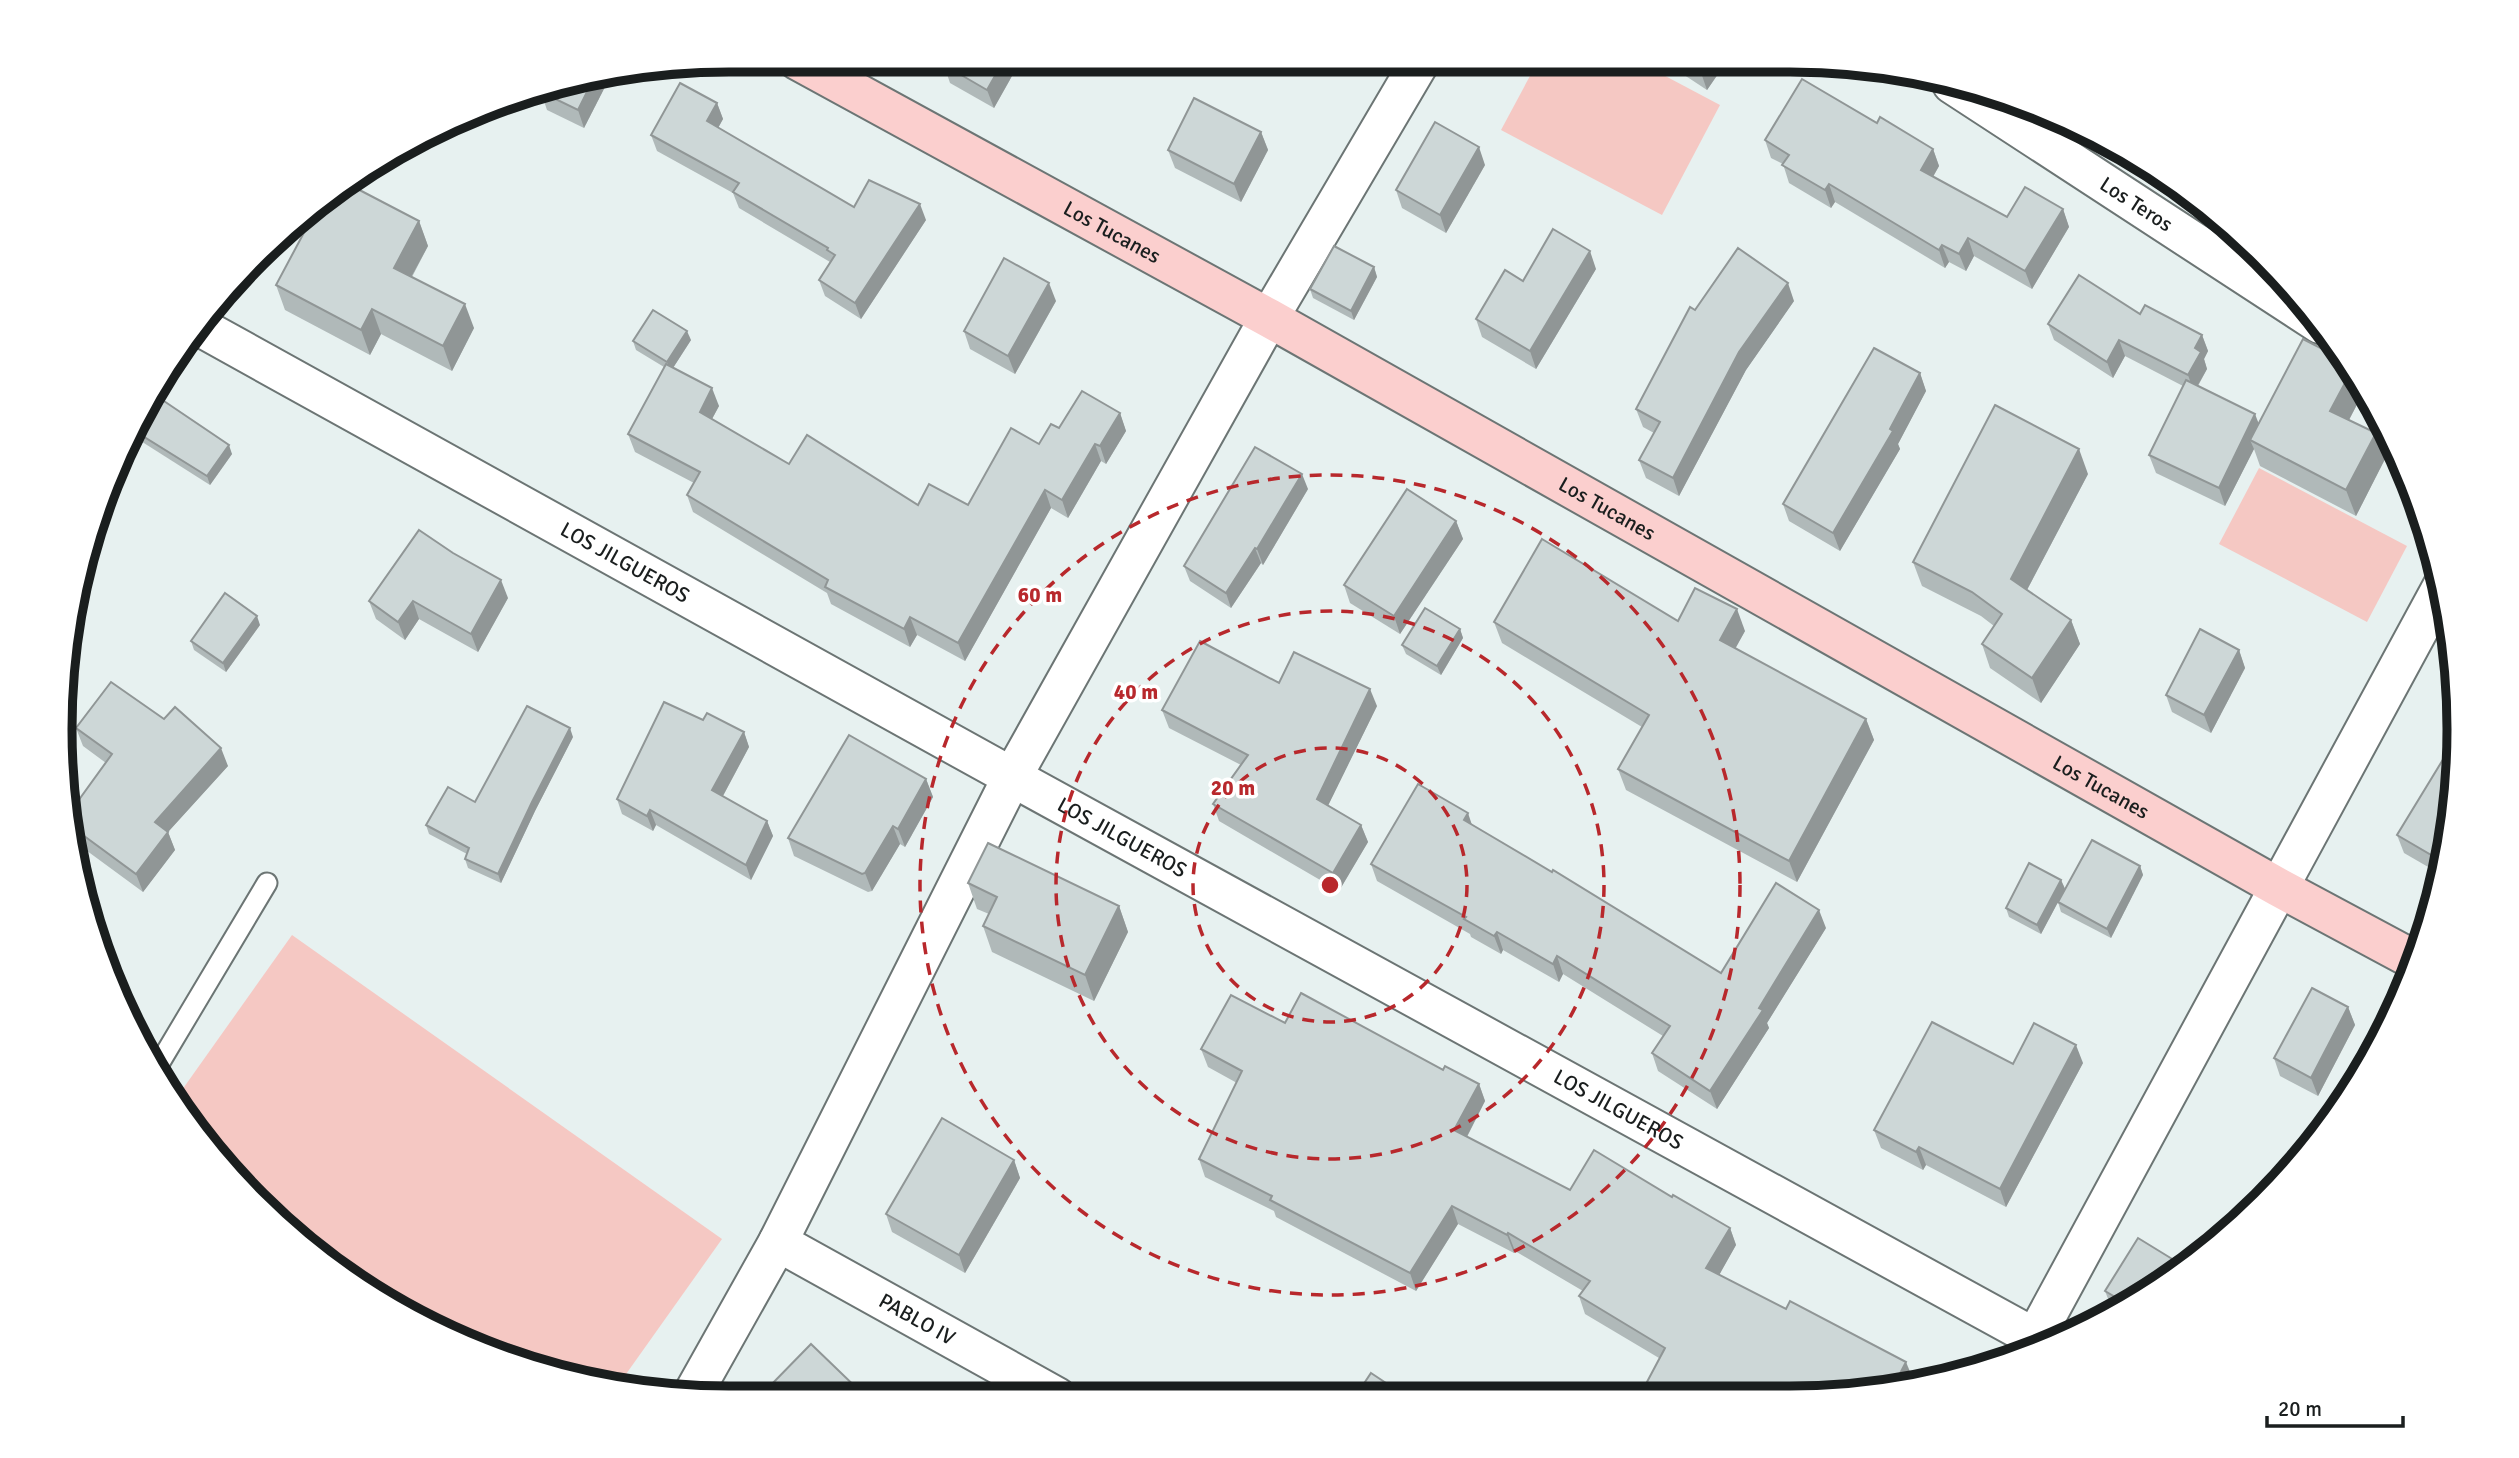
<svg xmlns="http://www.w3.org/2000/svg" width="2519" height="1458" viewBox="0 0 2519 1458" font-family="Signika,sans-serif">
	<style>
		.green { fill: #f5c8c3 }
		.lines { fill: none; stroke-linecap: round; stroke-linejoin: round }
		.lane-casing { stroke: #6c7574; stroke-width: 23 }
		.street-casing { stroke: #6c7574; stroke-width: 42 }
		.secondary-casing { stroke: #6c7574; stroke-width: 42 }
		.lane { stroke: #fff; stroke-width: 19 }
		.street { stroke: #fff; stroke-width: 38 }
		.secondary { stroke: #fbcfce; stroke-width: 38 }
		.wall { fill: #b0b9b9 }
		.shaded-wall { fill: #909696 }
		.building { fill: #cdd7d7; stroke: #909696; stroke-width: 2 }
		.ring { fill: none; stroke: #b8282c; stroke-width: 3.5; stroke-dasharray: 12 9 }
		.labels { text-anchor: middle; stroke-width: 7; stroke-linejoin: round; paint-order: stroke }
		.street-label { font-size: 21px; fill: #1a1e1e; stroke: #fff }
		.rim { fill: none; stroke: #1a1e1e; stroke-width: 9 }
		.centre { fill: #b8282c; stroke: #fff; stroke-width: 3.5 }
		.ring-label { font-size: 21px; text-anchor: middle; font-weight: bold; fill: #b8282c; stroke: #fff; stroke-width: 7; stroke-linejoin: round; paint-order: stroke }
	</style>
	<rect width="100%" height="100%" fill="#e7f1f0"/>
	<g class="green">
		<polygon points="1538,61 1637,61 1720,105 1662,215 1501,130"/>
		<polygon points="2259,468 2407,546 2367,622 2219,544"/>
		<polygon points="292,935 722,1239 619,1384 513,1363 357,1286 198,1137 177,1097"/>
	</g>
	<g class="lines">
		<g class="lane-casing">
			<polyline id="lane" points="159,1064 267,883"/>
		</g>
		<g class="street-casing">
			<g id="street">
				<path id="s1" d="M 1952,84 L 2320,324"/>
				<path id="s2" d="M 200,327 L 1012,777 L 2046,1344"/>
				<path id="s3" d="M 778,1242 L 1057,1397"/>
				<polyline points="2026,1354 2443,585"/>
				<polyline points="691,1397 778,1242 1012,777 1269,318 1421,60"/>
			</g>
		</g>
		<g class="secondary-casing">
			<g id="secondary">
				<path id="s4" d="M 797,60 L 1269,318 L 2278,887 L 2416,961"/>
			</g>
		</g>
		<use href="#lane" class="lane"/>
		<use href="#street" class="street"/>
		<use href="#secondary" class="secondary"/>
	</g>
	<g class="wall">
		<polygon points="1021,60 994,108 950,83 944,65"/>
		<polygon points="1663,61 1727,61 1707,90"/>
		<polygon points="609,79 584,128 547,110 541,92 542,90"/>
		<polygon points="717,103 723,119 718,128 854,207 926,220 861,319 825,296 819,280 830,262 739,208 733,193 657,151 651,135"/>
		<polygon points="1877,123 1933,149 1939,166 1933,177 2007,217 2063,209 2069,227 2032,289 1974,256 1966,271 1949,262 1945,268 1835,202 1831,208 1789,183 1783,164 1771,158 1765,140"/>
		<polygon points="1261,132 1268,150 1241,202 1175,168 1168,150"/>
		<polygon points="1485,165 1446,233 1402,208 1396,190"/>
		<polygon points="419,221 428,246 412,277 474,328 452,371 381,334 370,355 285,310 276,285"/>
		<polygon points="1374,267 1377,277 1354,320 1313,298 1310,289"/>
		<polygon points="1596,269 1536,369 1482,337 1476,319 1523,281"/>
		<polygon points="1056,301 1015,374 970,349 964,331"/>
		<polygon points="1794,301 1746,370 1679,496 1646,478 1639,460 1654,433 1643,427 1636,409 1695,310"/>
		<polygon points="2140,314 2202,335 2208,351 2204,359 2207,369 2198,386 2259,424 2350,363 2364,391 2349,420 2376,433 2385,459 2356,516 2260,466 2254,449 2225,506 2156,473 2149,455 2183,386 2125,356 2113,378 2054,340 2048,324"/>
		<polygon points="691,340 673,368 719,406 712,419 789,464 918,505 968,505 1059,428 1120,413 1126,431 1106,464 1101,461 1068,518 1051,508 965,661 917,635 910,647 831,604 827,593 693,512 687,495 694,483 635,452 628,434 664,367 636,350 633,341"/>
		<polygon points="1920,373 1926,391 1898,444 1900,449 1840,551 1789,521 1783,504"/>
		<polygon points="155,395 232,454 210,485 136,438"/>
		<polygon points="2088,474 2027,590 2071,620 2080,644 2041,703 1990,668 1982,644 1994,626 1981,616 1922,586 1913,562"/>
		<polygon points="1308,489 1263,565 1261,563 1231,608 1190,581 1184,566"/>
		<polygon points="1456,521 1463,539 1400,634 1350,603 1344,585"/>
		<polygon points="508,598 478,652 419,619 405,640 376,619 369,601"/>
		<polygon points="1678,621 1745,631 1735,648 1866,719 1874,740 1797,882 1626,790 1618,769 1642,727 1502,643 1494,622"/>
		<polygon points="260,625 226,672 194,650 191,641"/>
		<polygon points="1460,629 1463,638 1441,675 1406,654 1402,645"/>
		<polygon points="2239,650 2245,668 2211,733 2172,712 2166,695"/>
		<polygon points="1279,683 1377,706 1328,805 1361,825 1368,842 1339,891 1219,821 1213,804 1241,765 1169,728 1162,710"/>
		<polygon points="164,719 228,766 168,832 175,850 143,892 79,845 73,808 106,763 83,746 76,728"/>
		<polygon points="703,720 744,732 749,747 723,796 767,821 773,836 751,880 656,825 653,831 622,814 617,799"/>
		<polygon points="573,737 535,811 501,883 468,868 465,859 467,854 429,834 426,825 475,802"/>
		<polygon points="926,779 933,797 905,847 900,844 872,891 868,892 794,856 788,838"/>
		<polygon points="1472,825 1721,973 1826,928 1767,1023 1769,1028 1717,1109 1658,1071 1652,1053 1663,1036 1563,974 1559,982 1503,950 1501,954 1471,937 1470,934 1377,881 1371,864"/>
		<polygon points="2397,835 2447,859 2442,875 2404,853"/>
		<polygon points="2140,866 2143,875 2111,938 2061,912 2058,902"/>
		<polygon points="2061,880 2065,889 2041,934 2009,917 2006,908"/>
		<polygon points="968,883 1119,906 1128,932 1094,1001 992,952 983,926 989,914 977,909"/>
		<polygon points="2348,1007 2355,1025 2318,1096 2280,1076 2274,1058"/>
		<polygon points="1285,1023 1443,1070 1479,1084 1485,1101 1467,1137 1570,1190 1672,1197 1730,1228 1736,1245 1719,1275 1913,1379 1911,1382 1834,1397 1659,1358 1585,1314 1579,1296 1583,1291 1515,1251 1514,1253 1458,1224 1416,1291 1276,1217 1274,1211 1205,1177 1199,1159 1237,1083 1208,1067 1201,1049"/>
		<polygon points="2083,1063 2006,1207 1926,1165 1923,1170 1881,1148 1874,1130 2013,1064"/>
		<polygon points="1014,1160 1020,1178 965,1273 892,1232 886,1214"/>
		<polygon points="2182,1265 2125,1309 2117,1312 2112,1309 2105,1291"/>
	</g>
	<g class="shaded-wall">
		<polygon points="1004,60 1021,60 994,108 987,90"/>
		<polygon points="1700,61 1727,61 1707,90 1698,64"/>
		<polygon points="609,79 584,128 578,110 592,82"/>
		<polygon points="717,103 723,119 713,137 707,121"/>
		<polygon points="1261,132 1268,150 1241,202 1234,184"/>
		<polygon points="1479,147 1485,165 1446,233 1440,215"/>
		<polygon points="1933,149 1939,166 1927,187 1921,170"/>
		<polygon points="1829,184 1835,202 1831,208 1825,190"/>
		<polygon points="920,204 926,220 861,319 855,303"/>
		<polygon points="2063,209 2069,227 2032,289 2025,271"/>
		<polygon points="419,221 428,246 403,292 394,268"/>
		<polygon points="1968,238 1974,256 1966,271 1959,254"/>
		<polygon points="1942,245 1949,262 1945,268 1939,250"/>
		<polygon points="1590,251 1596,269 1536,369 1530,351"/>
		<polygon points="1374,267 1377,277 1354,320 1351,311"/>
		<polygon points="1049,283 1056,301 1015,374 1008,356"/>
		<polygon points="1788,283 1794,301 1746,370 1679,496 1673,478 1739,352"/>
		<polygon points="465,304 474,328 452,371 443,346"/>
		<polygon points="372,309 381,334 370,355 361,330"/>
		<polygon points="687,331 691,340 671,371 667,362"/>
		<polygon points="2202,335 2208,351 2204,359 2207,369 2194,392 2188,375 2195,348"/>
		<polygon points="2119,340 2125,356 2113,378 2107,362"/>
		<polygon points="2353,368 2364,391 2340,437 2330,411"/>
		<polygon points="1920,373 1926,391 1898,444 1900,449 1840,551 1833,533"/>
		<polygon points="712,388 719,406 706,430 700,412"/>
		<polygon points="1120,413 1126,431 1106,464 1100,446"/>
		<polygon points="2255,414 2262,432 2250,440 2254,449 2225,506 2219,488"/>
		<polygon points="2376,433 2385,459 2356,516 2346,490"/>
		<polygon points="1095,444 1101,461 1068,518 1062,500"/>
		<polygon points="229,445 232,454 210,485 207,476"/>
		<polygon points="2079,449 2088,474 2020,603 2011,579"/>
		<polygon points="1302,474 1308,489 1263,565 1257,549"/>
		<polygon points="1045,490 1051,508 965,661 958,643"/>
		<polygon points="1456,521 1463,539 1400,634 1394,616"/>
		<polygon points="1255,548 1261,563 1231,608 1226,593"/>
		<polygon points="501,580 508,598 478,652 471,634"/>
		<polygon points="413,601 419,619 405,640 398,622"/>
		<polygon points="1737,609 1745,631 1728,662 1720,640"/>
		<polygon points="257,616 260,625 226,672 223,663"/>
		<polygon points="910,617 917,635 910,647 904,629"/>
		<polygon points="2071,620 2080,644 2041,703 2032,678"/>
		<polygon points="1460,629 1463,638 1441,675 1437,666"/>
		<polygon points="2239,650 2245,668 2211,733 2204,715"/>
		<polygon points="1370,689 1377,706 1323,816 1317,799"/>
		<polygon points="1866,719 1874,740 1797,882 1789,861"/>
		<polygon points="570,728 573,737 535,811 501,883 498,874 532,802"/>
		<polygon points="744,732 749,747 718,805 712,790"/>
		<polygon points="221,748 228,766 168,832 175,850 143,892 136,874 155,822"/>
		<polygon points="926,779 933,797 905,847 898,829"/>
		<polygon points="650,810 656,825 653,831 647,816"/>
		<polygon points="1468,813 1474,831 1464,820"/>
		<polygon points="767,821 773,836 751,880 746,865"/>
		<polygon points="1361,825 1368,842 1339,891 1333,873"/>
		<polygon points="893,826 900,844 872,891 865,873"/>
		<polygon points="2140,866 2143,875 2111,938 2107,929"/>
		<polygon points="2061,880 2065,889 2041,934 2037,925"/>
		<polygon points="1119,906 1128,932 1094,1001 1085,975"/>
		<polygon points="1819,910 1826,928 1767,1023 1769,1028 1717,1109 1710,1091 1759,1008"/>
		<polygon points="1497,932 1503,950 1501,954 1494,936"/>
		<polygon points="1557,956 1563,974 1559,982 1553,964"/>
		<polygon points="2348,1007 2355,1025 2318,1096 2311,1078"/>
		<polygon points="2076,1045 2083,1063 2006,1207 2000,1189"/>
		<polygon points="1479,1084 1485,1101 1461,1148 1454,1130"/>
		<polygon points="1919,1147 1926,1165 1923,1170 1916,1152"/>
		<polygon points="1014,1160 1020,1178 965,1273 959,1255"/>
		<polygon points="1452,1206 1458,1224 1416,1291 1410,1273"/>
		<polygon points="1730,1228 1736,1245 1713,1286 1706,1268"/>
		<polygon points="1508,1233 1515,1251 1514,1253 1507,1235"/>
		<polygon points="1906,1362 1913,1379 1911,1382 1894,1385"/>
	</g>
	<g class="building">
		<polygon points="947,60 1004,60 987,90 944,65"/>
		<polygon points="1802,79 1877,123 1880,117 1933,149 1921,170 2007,217 2025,187 2063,209 2025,271 1968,238 1959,254 1942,245 1939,250 1829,184 1825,190 1782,165 1789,155 1765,140"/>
		<polygon points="592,82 578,110 541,92 542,90"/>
		<polygon points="680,83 717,103 707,121 854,207 869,180 920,204 855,303 819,280 835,255 827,250 828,248 733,192 739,183 651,135"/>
		<polygon points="1194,98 1261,132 1234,184 1168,150"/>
		<polygon points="1435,122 1479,147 1440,215 1396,190"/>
		<polygon points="348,184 419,221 394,268 465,304 443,346 372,309 361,330 276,285 323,197"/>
		<polygon points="1553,229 1590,251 1530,351 1476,319 1505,270 1523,281"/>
		<polygon points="1334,246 1374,267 1351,311 1310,289"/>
		<polygon points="1738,248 1788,283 1739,352 1673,478 1639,460 1660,422 1636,409 1690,307 1695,310"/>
		<polygon points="1004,258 1049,283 1008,356 964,331"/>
		<polygon points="2079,275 2140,314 2145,305 2202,335 2195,348 2201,352 2188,375 2119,340 2107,362 2048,324"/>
		<polygon points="653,310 687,331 667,362 633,341"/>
		<polygon points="2303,339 2350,363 2353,368 2330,411 2376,433 2346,490 2250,440"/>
		<polygon points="1874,348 1920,373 1890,429 1893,431 1833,533 1783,504"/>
		<polygon points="666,364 712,388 700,412 789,464 807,435 918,505 929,484 968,505 1011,428 1039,444 1051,424 1059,428 1082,391 1120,413 1100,446 1095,444 1062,500 1045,490 958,643 910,617 904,629 825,587 828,580 687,495 700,472 628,434"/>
		<polygon points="2186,380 2255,414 2219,488 2149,455"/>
		<polygon points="155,395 229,445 207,476 138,433"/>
		<polygon points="1995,405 2079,449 2011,579 2071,620 2032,678 1982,644 2002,614 1972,592 1913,562"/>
		<polygon points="1255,447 1302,474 1257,549 1255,548 1226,593 1184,566"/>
		<polygon points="1407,489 1456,521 1394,616 1344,585"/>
		<polygon points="419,530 453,553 501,580 471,634 413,601 398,622 369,601"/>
		<polygon points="1542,539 1678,621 1695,588 1737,609 1720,640 1866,719 1789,861 1618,769 1649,715 1494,622"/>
		<polygon points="225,593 257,616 223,663 191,641"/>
		<polygon points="1425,608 1460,629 1437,666 1402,645"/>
		<polygon points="2200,629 2239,650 2204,715 2166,695"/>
		<polygon points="1200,641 1279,683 1294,652 1370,689 1317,799 1361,825 1333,873 1213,804 1248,755 1162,710"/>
		<polygon points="111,682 164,719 175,707 221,748 155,822 168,832 136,874 76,830 73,808 112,754 76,728"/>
		<polygon points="664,702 703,720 707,713 744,732 712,790 767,821 746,865 650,810 647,816 617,799"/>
		<polygon points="527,706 570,728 532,802 498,874 465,859 469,848 426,825 448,787 475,802"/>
		<polygon points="849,735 926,779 898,829 893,826 865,873 862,874 788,838"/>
		<polygon points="2450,748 2457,752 2445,863 2397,835"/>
		<polygon points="1418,784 1468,813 1464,820 1552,872 1553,870 1721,973 1776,883 1819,910 1759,1008 1763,1010 1710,1091 1652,1053 1670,1026 1557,956 1553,964 1497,932 1494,936 1464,919 1466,917 1371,864"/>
		<polygon points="2092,840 2140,866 2107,929 2058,902"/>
		<polygon points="988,843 1119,906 1085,975 983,926 997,897 968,883"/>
		<polygon points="2029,863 2061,880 2037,925 2006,908"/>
		<polygon points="2312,988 2348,1007 2311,1078 2274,1058"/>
		<polygon points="1301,993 1443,1070 1445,1066 1479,1084 1454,1130 1570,1190 1594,1150 1672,1197 1673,1195 1730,1228 1706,1268 1786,1309 1790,1301 1906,1362 1894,1385 1864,1391 1861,1389 1859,1392 1834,1397 1639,1397 1665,1348 1579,1296 1590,1281 1508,1233 1507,1235 1452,1206 1410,1273 1270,1200 1272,1196 1199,1159 1242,1071 1201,1049 1231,995 1285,1023"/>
		<polygon points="1932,1022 2013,1064 2034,1023 2076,1045 2000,1189 1919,1147 1916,1152 1874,1130"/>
		<polygon points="942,1118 1014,1160 959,1255 886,1214"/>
		<polygon points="2138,1238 2182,1265 2129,1305 2105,1291"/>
		<polygon points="811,1344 866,1397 773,1397 766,1390"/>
		<polygon points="1371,1373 1407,1397 1355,1397"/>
	</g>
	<g class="ring">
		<circle cx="1330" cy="885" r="137"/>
		<circle cx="1330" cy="885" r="274"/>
		<circle cx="1330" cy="885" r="410"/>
	</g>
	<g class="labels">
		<g class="street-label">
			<text dy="7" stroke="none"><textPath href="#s1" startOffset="220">Los Teros</textPath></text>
			<text dy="7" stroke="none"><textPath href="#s4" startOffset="359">Los Tucanes</textPath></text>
			<text dy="7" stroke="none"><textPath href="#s4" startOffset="926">Los Tucanes</textPath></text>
			<text dy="7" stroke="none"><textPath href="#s2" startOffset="486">LOS JILGUEROS</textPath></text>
			<text dy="7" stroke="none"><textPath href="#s4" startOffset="1493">Los Tucanes</textPath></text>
			<text dy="7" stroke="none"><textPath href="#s2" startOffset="1054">LOS JILGUEROS</textPath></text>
			<text dy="7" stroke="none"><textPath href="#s2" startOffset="1620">LOS JILGUEROS</textPath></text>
			<text dy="7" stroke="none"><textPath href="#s3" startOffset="159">PABLO IV</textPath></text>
		</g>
	</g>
	<path d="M0 0H2519V1458H0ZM729 72H1790A657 657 0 0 1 2447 729V729A657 657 0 0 1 1790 1386H729A657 657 0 0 1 72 729V729A657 657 0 0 1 729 72Z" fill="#fff" fill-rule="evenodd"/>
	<path class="rim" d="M729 72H1790A657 657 0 0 1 2447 729V729A657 657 0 0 1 1790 1386H729A657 657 0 0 1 72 729V729A657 657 0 0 1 729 72Z"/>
	<circle cx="1330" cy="885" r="10" class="centre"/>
	<g class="ring-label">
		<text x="1040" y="602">60 m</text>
		<text x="1136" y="699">40 m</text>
		<text x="1233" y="795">20 m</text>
	</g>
	<path d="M2267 1416v10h136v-10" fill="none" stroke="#1a1e1e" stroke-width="3.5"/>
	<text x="2278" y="1416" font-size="21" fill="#1a1e1e" stroke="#ffffff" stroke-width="5" paint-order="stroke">20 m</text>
</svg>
